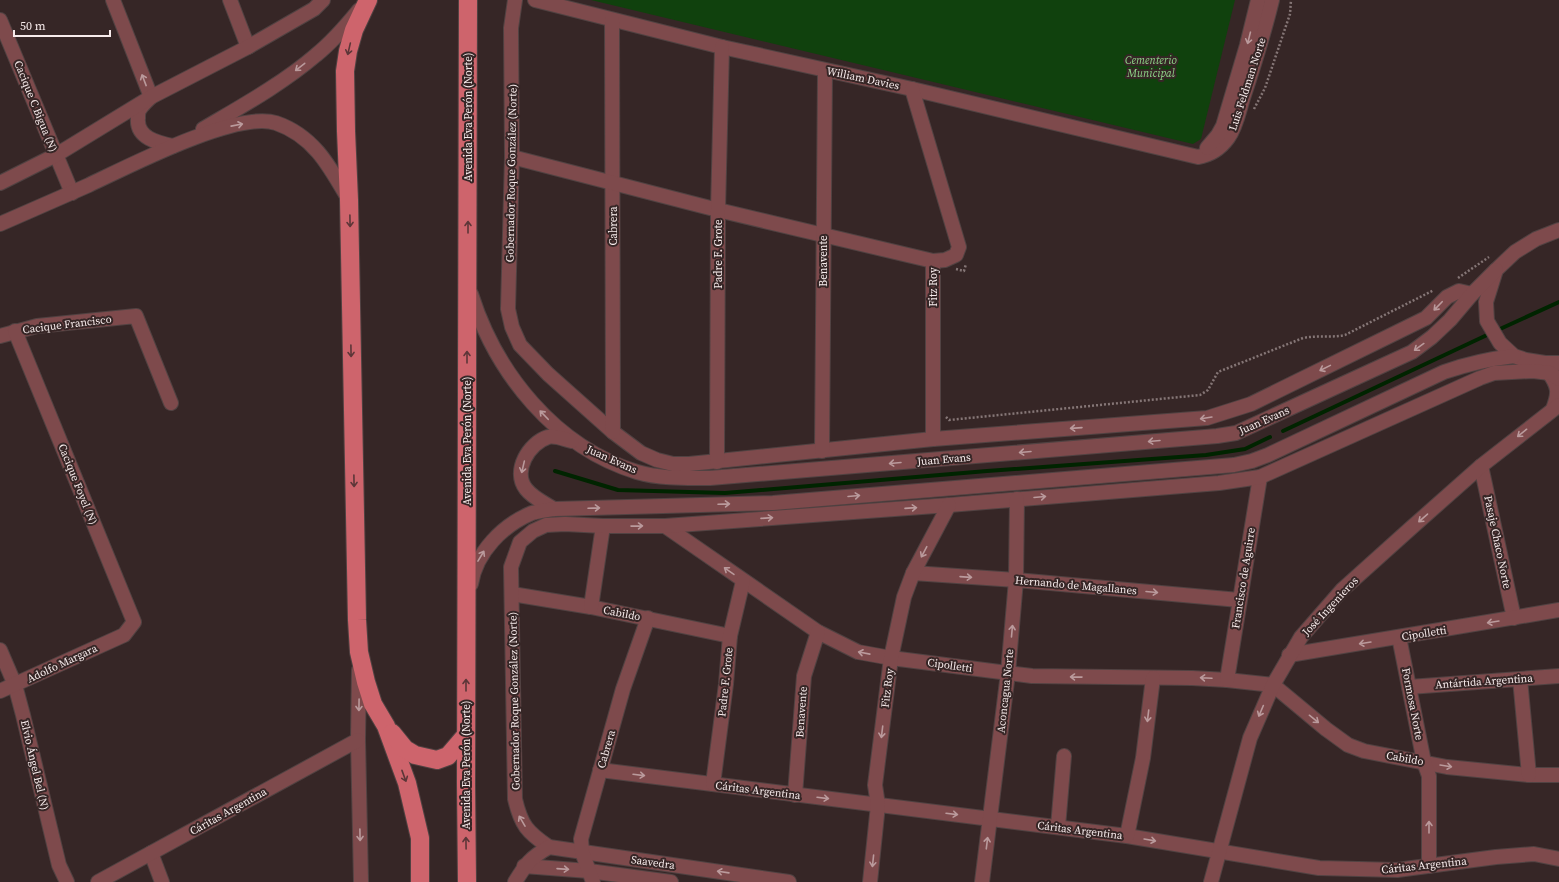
<svg xmlns="http://www.w3.org/2000/svg" width="1559" height="882" viewBox="0 0 1559 882" font-family="'Source Serif 4',serif">
	<style>
		.green { fill: #10410d }
		.lines { fill: none; stroke-linecap: round; stroke-linejoin: round }
		.stream { stroke: #002400; stroke-width: 4 }
		.minor-casing { stroke: #514242; stroke-width: 16 }
		.major-casing { stroke: #514242; stroke-width: 20 }
		.path { stroke: #857676; stroke-width: 2.5; stroke-dasharray: 2 2; stroke-linecap: butt }
		.minor { stroke: #7e4a4c; stroke-width: 14 }
		.major { stroke: #ce646c; stroke-width: 18 }
		.oneway { stroke: #ba9a9c }
		.oneway2 { stroke: #5c3638 }
		.labels { text-anchor: middle; stroke-width: 4; stroke-linejoin: round; paint-order: stroke }
		.park-label { font-size: 11px; font-style: italic; fill: #8ed588; stroke: #362626 }
		.street-label { font-size: 11px; fill: #f7ebeb; stroke: #362626 }
	</style>
	<rect width="100%" height="100%" fill="#362626"/>
	<polygon class="green" points="591,0 1235,0 1201,139 1193,144"/>
	<g class="lines">
		<g class="stream">
			<polyline points="1500,329 1559,302"/>
			<polyline points="1283,431 1487,335"/>
			<polyline points="555,471 618,490 725,493 987,471 1206,455 1245,449 1270,437"/>
		</g>
		<g class="minor-casing">
			<g id="minor">
				<path d="M 113,0 L 151,97 C 147,101 143,104 140,109 C 138,111 138,115 138,118 C 136,138 158,143 173,146"/>
				<polyline points="230,0 248,47"/>
				<polyline points="515,0 511,28 512,157 508,309 512,327 520,345 548,374 613,432 641,453 657,460 673,464 689,464 933,439 1207,418 1251,404 1426,318 1447,297 1459,291 1472,294"/>
				<path d="M 535,0 L 722,47 L 912,89 L 1198,157 C 1210,155 1220,149 1228,138 C 1236,127 1239,111 1243,98 C 1254,65 1264,33 1272,0"/>
				<polyline points="0,20 72,193"/>
				<polyline points="612,20 613,432"/>
				<polyline points="912,89 959,247 956,255 945,260 933,261 933,439"/>
				<path d="M 203,129 C 242,106 282,84 316,55 C 332,42 346,26 359,10"/>
				<polyline points="1207,148 1218,135 1223,126 1247,45 1258,0"/>
				<polyline points="512,157 718,210 933,261"/>
				<polyline points="0,183 56,155 151,97 248,47 314,9 323,0"/>
				<path d="M 0,224 C 30,211 59,198 89,185 C 127,167 237,110 276,123 C 314,136 330,167 349,200"/>
				<polyline points="1559,230 1536,239 1515,252 1496,270 1486,302 1487,321 1500,343 1514,356 1526,360 1545,363 1559,363"/>
				<path d="M 471,294 C 496,373 555,447 637,472 C 661,479 686,478 710,478 L 1217,436 L 1236,433 L 1412,352 L 1432,337 L 1450,320 L 1472,294 L 1496,270"/>
				<polyline points="0,336 37,326 136,316 171,403"/>
				<path d="M 1549,373 C 1559,387 1559,393 1553,409"/>
				<polyline points="822,451 825,71"/>
				<polyline points="717,462 718,210 722,47"/>
				<polyline points="1481,466 1514,618"/>
				<path d="M 554,509 C 544,503 533,498 526,489 C 512,471 529,443 548,437 C 555,435 566,440 572,441"/>
				<polyline points="665,526 818,632 858,652 891,658 1032,676 1192,678 1227,680 1273,685 1326,729 1348,745 1364,751 1447,767 1529,775 1559,775"/>
				<polyline points="913,573 1016,580 1239,600"/>
				<path d="M 471,584 C 476,552 503,525 532,513 C 539,511 547,510 554,509 L 773,503 L 1234,465 L 1252,461 L 1268,455 L 1444,372 C 1467,364 1489,359 1514,356"/>
				<polyline points="512,594 591,607 730,636"/>
				<polyline points="591,607 603,526"/>
				<polyline points="1399,637 1424,762 1429,776 1429,866"/>
				<polyline points="0,650 15,685 23,715 59,865 67,882"/>
				<polyline points="1289,655 1559,610"/>
				<polyline points="359,670 358,740 361,882"/>
				<polyline points="1520,679 1529,775"/>
				<polyline points="1227,680 1260,477"/>
				<polyline points="1409,687 1559,676"/>
				<polyline points="0,691 124,635 134,622 15,331"/>
				<polyline points="600,770 1127,836 1319,868 1397,870 1496,857 1534,854 1559,859"/>
				<polyline points="713,784 726,684 730,636 743,581"/>
				<polyline points="795,795 804,676 818,632"/>
				<polyline points="1058,827 1064,756"/>
				<polyline points="1127,836 1143,758 1153,678"/>
				<path d="M 549,847 C 527,832 521,825 515,799 L 511,567 L 520,542 L 533,531 L 546,525 L 565,524 L 603,526 L 665,526 L 949,505 L 1219,483 L 1260,477 L 1480,378 L 1494,373 L 1533,371 L 1550,373 L 1559,379"/>
				<polyline points="151,853 162,882"/>
				<polyline points="524,866 589,871 671,882"/>
				<polyline points="98,882 358,740"/>
				<path d="M 515,882 C 526,864 530,858 549,847 L 789,882"/>
				<polyline points="593,882 582,852 581,839 623,689 648,618"/>
				<polyline points="870,882 878,805 875,785 891,658 904,597 913,573 949,505"/>
				<polyline points="982,882 1008,673 1016,580 1017,499"/>
				<polyline points="1211,882 1250,738 1273,685 1301,637 1342,590 1411,528 1481,466 1559,405"/>
			</g>
		</g>
		<g class="major-casing">
			<g id="major">
				<polyline points="368,0 354,30 348,51 345,71 346,131 349,200 357,620 359,652 366,682 373,704 386,726 407,783 420,838 420,882"/>
				<polyline points="392,733 405,749 415,755 437,760 448,756 466,735"/>
				<polyline points="467,882 466,784 468,0"/>
			</g>
		</g>
		<g class="path">
			<polyline points="1254,109 1265,88 1290,14 1291,0"/>
			<polyline points="956,269 964,271 966,264"/>
			<polyline points="1458,278 1489,257"/>
			<path d="M 946,417 L 949,420 L 1200,395 L 1208,390 L 1218,372 L 1303,338 C 1318,335 1331,338 1345,335 L 1434,290"/>
		</g>
		<use href="#minor" class="minor"/>
		<use href="#major" class="major"/>
	</g>
	<defs><path id="oneway-shaft" d="M-6 0H5M1.5-3L5.5 0L1.5 3" fill="none" stroke-width="1.6" stroke-linecap="round" stroke-linejoin="round"/></defs>
	<g class="oneway">
		<use href="#oneway-shaft" transform="translate(1249 38) rotate(104)"/>
		<use href="#oneway-shaft" transform="translate(300 67) rotate(142)"/>
		<use href="#oneway-shaft" transform="translate(144 80) rotate(-111)"/>
		<use href="#oneway-shaft" transform="translate(237 125) rotate(-11)"/>
		<use href="#oneway-shaft" transform="translate(1438 306) rotate(134)"/>
		<use href="#oneway-shaft" transform="translate(1419 347) rotate(144)"/>
		<use href="#oneway-shaft" transform="translate(1325 368) rotate(154)"/>
		<use href="#oneway-shaft" transform="translate(544 415) rotate(-134)"/>
		<use href="#oneway-shaft" transform="translate(1206 418) rotate(171)"/>
		<use href="#oneway-shaft" transform="translate(1076 428) rotate(176)"/>
		<use href="#oneway-shaft" transform="translate(1522 433) rotate(141)"/>
		<use href="#oneway-shaft" transform="translate(1154 441) rotate(175)"/>
		<use href="#oneway-shaft" transform="translate(1025 452) rotate(175)"/>
		<use href="#oneway-shaft" transform="translate(895 463) rotate(175)"/>
		<use href="#oneway-shaft" transform="translate(523 467) rotate(103)"/>
		<use href="#oneway-shaft" transform="translate(854 496) rotate(-5)"/>
		<use href="#oneway-shaft" transform="translate(1040 497) rotate(-5)"/>
		<use href="#oneway-shaft" transform="translate(724 504) rotate(-2)"/>
		<use href="#oneway-shaft" transform="translate(594 508) rotate(-2)"/>
		<use href="#oneway-shaft" transform="translate(911 508) rotate(-4)"/>
		<use href="#oneway-shaft" transform="translate(767 518) rotate(-4)"/>
		<use href="#oneway-shaft" transform="translate(1423 518) rotate(139)"/>
		<use href="#oneway-shaft" transform="translate(637 526) rotate(-1)"/>
		<use href="#oneway-shaft" transform="translate(924 552) rotate(118)"/>
		<use href="#oneway-shaft" transform="translate(481 556) rotate(-59)"/>
		<use href="#oneway-shaft" transform="translate(729 571) rotate(-145)"/>
		<use href="#oneway-shaft" transform="translate(966 577) rotate(4)"/>
		<use href="#oneway-shaft" transform="translate(1152 592) rotate(5)"/>
		<use href="#oneway-shaft" transform="translate(1493 622) rotate(171)"/>
		<use href="#oneway-shaft" transform="translate(1012 631) rotate(-85)"/>
		<use href="#oneway-shaft" transform="translate(1365 643) rotate(171)"/>
		<use href="#oneway-shaft" transform="translate(864 653) rotate(-169)"/>
		<use href="#oneway-shaft" transform="translate(1076 677) rotate(-179)"/>
		<use href="#oneway-shaft" transform="translate(1206 678) rotate(-177)"/>
		<use href="#oneway-shaft" transform="translate(359 705) rotate(91)"/>
		<use href="#oneway-shaft" transform="translate(1261 711) rotate(113)"/>
		<use href="#oneway-shaft" transform="translate(1148 716) rotate(97)"/>
		<use href="#oneway-shaft" transform="translate(1314 719) rotate(39)"/>
		<use href="#oneway-shaft" transform="translate(882 732) rotate(97)"/>
		<use href="#oneway-shaft" transform="translate(1446 766) rotate(9)"/>
		<use href="#oneway-shaft" transform="translate(639 775) rotate(7)"/>
		<use href="#oneway-shaft" transform="translate(823 798) rotate(7)"/>
		<use href="#oneway-shaft" transform="translate(952 814) rotate(7)"/>
		<use href="#oneway-shaft" transform="translate(522 821) rotate(-120)"/>
		<use href="#oneway-shaft" transform="translate(1429 827) rotate(-90)"/>
		<use href="#oneway-shaft" transform="translate(360 835) rotate(89)"/>
		<use href="#oneway-shaft" transform="translate(1150 840) rotate(10)"/>
		<use href="#oneway-shaft" transform="translate(987 843) rotate(-83)"/>
		<use href="#oneway-shaft" transform="translate(873 861) rotate(96)"/>
		<use href="#oneway-shaft" transform="translate(563 869) rotate(4)"/>
		<use href="#oneway-shaft" transform="translate(723 872) rotate(-172)"/>
	</g>
	<g class="oneway2">
		<use href="#oneway-shaft" transform="translate(349 49) rotate(103)"/>
		<use href="#oneway-shaft" transform="translate(350 221) rotate(89)"/>
		<use href="#oneway-shaft" transform="translate(468 227) rotate(-90)"/>
		<use href="#oneway-shaft" transform="translate(351 351) rotate(89)"/>
		<use href="#oneway-shaft" transform="translate(467 357) rotate(-90)"/>
		<use href="#oneway-shaft" transform="translate(354 481) rotate(89)"/>
		<use href="#oneway-shaft" transform="translate(466 685) rotate(-90)"/>
		<use href="#oneway-shaft" transform="translate(404 776) rotate(70)"/>
		<use href="#oneway-shaft" transform="translate(466 843) rotate(-91)"/>
	</g>
	<g class="labels">
		<g class="park-label">
			<text x="1151" y="64">Cementerio<tspan x="1151" dy="13">Municipal</tspan></text>
		</g>
		<g class="street-label">
			<text transform="translate(863 78) rotate(12)" y="4">William Davies</text>
			<text transform="translate(1247 84) rotate(-72)" y="4">Luis Feldman Norte</text>
			<text transform="translate(36 106) rotate(68)" y="4">Cacique C Bigua (N)</text>
			<text transform="translate(468 117) rotate(-90)" y="4">Avenida Eva Perón (Norte)</text>
			<text transform="translate(511 173) rotate(-89)" y="4">Gobernador Roque González (Norte)</text>
			<text transform="translate(613 226) rotate(-90)" y="4">Cabrera</text>
			<text transform="translate(718 254) rotate(-90)" y="4">Padre F. Grote</text>
			<text transform="translate(823 261) rotate(-90)" y="4">Benavente</text>
			<text transform="translate(933 287) rotate(-90)" y="4">Fitz Roy</text>
			<text transform="translate(67 324) rotate(-7)" y="4">Cacique Francisco</text>
			<text transform="translate(1264 420) rotate(-24)" y="4">Juan Evans</text>
			<text transform="translate(467 441) rotate(-90)" y="4">Avenida Eva Perón (Norte)</text>
			<text transform="translate(612 459) rotate(24)" y="4">Juan Evans</text>
			<text transform="translate(944 459) rotate(-5)" y="4">Juan Evans</text>
			<text transform="translate(78 484) rotate(68)" y="4">Cacique Foyel (N)</text>
			<text transform="translate(1498 542) rotate(78)" y="4">Pasaje Chaco Norte</text>
			<text transform="translate(1243 578) rotate(-81)" y="4">Francisco de Aguirre</text>
			<text transform="translate(1076 585) rotate(5)" y="4">Hernando de Magallanes</text>
			<text transform="translate(1330 606) rotate(-47)" y="4">José Ingenieros</text>
			<text transform="translate(622 613) rotate(11)" y="4">Cabildo</text>
			<text transform="translate(1424 633) rotate(-9)" y="4">Cipolletti</text>
			<text transform="translate(62 663) rotate(-25)" y="4">Adolfo Margara</text>
			<text transform="translate(950 665) rotate(8)" y="4">Cipolletti</text>
			<text transform="translate(1484 681) rotate(-4)" y="4">Antártida Argentina</text>
			<text transform="translate(725 682) rotate(-84)" y="4">Padre F. Grote</text>
			<text transform="translate(887 688) rotate(-83)" y="4">Fitz Roy</text>
			<text transform="translate(1005 691) rotate(-84)" y="4">Aconcagua Norte</text>
			<text transform="translate(514 701) rotate(-91)" y="4">Gobernador Roque González (Norte)</text>
			<text transform="translate(1413 704) rotate(79)" y="4">Formosa Norte</text>
			<text transform="translate(801 712) rotate(-86)" y="4">Benavente</text>
			<text transform="translate(606 749) rotate(-74)" y="4">Cabrera</text>
			<text transform="translate(1405 758) rotate(10)" y="4">Cabildo</text>
			<text transform="translate(35 765) rotate(77)" y="4">Elvio Ángel Bel (N)</text>
			<text transform="translate(466 765) rotate(-90)" y="4">Avenida Eva Perón (Norte)</text>
			<text transform="translate(758 790) rotate(7)" y="4">Cáritas Argentina</text>
			<text transform="translate(228 811) rotate(-29)" y="4">Cáritas Argentina</text>
			<text transform="translate(1080 830) rotate(7)" y="4">Cáritas Argentina</text>
			<text transform="translate(653 862) rotate(8)" y="4">Saavedra</text>
			<text transform="translate(1424 865) rotate(-6)" y="4">Cáritas Argentina</text>
		</g>
	</g>
	<path d="M14 30v6h96v-6" fill="none" stroke="#f7ebeb" stroke-width="2"/>
	<text x="20" y="30" font-size="12" fill="#f7ebeb" stroke="#362626" stroke-width="3" paint-order="stroke">50 m</text>
</svg>
